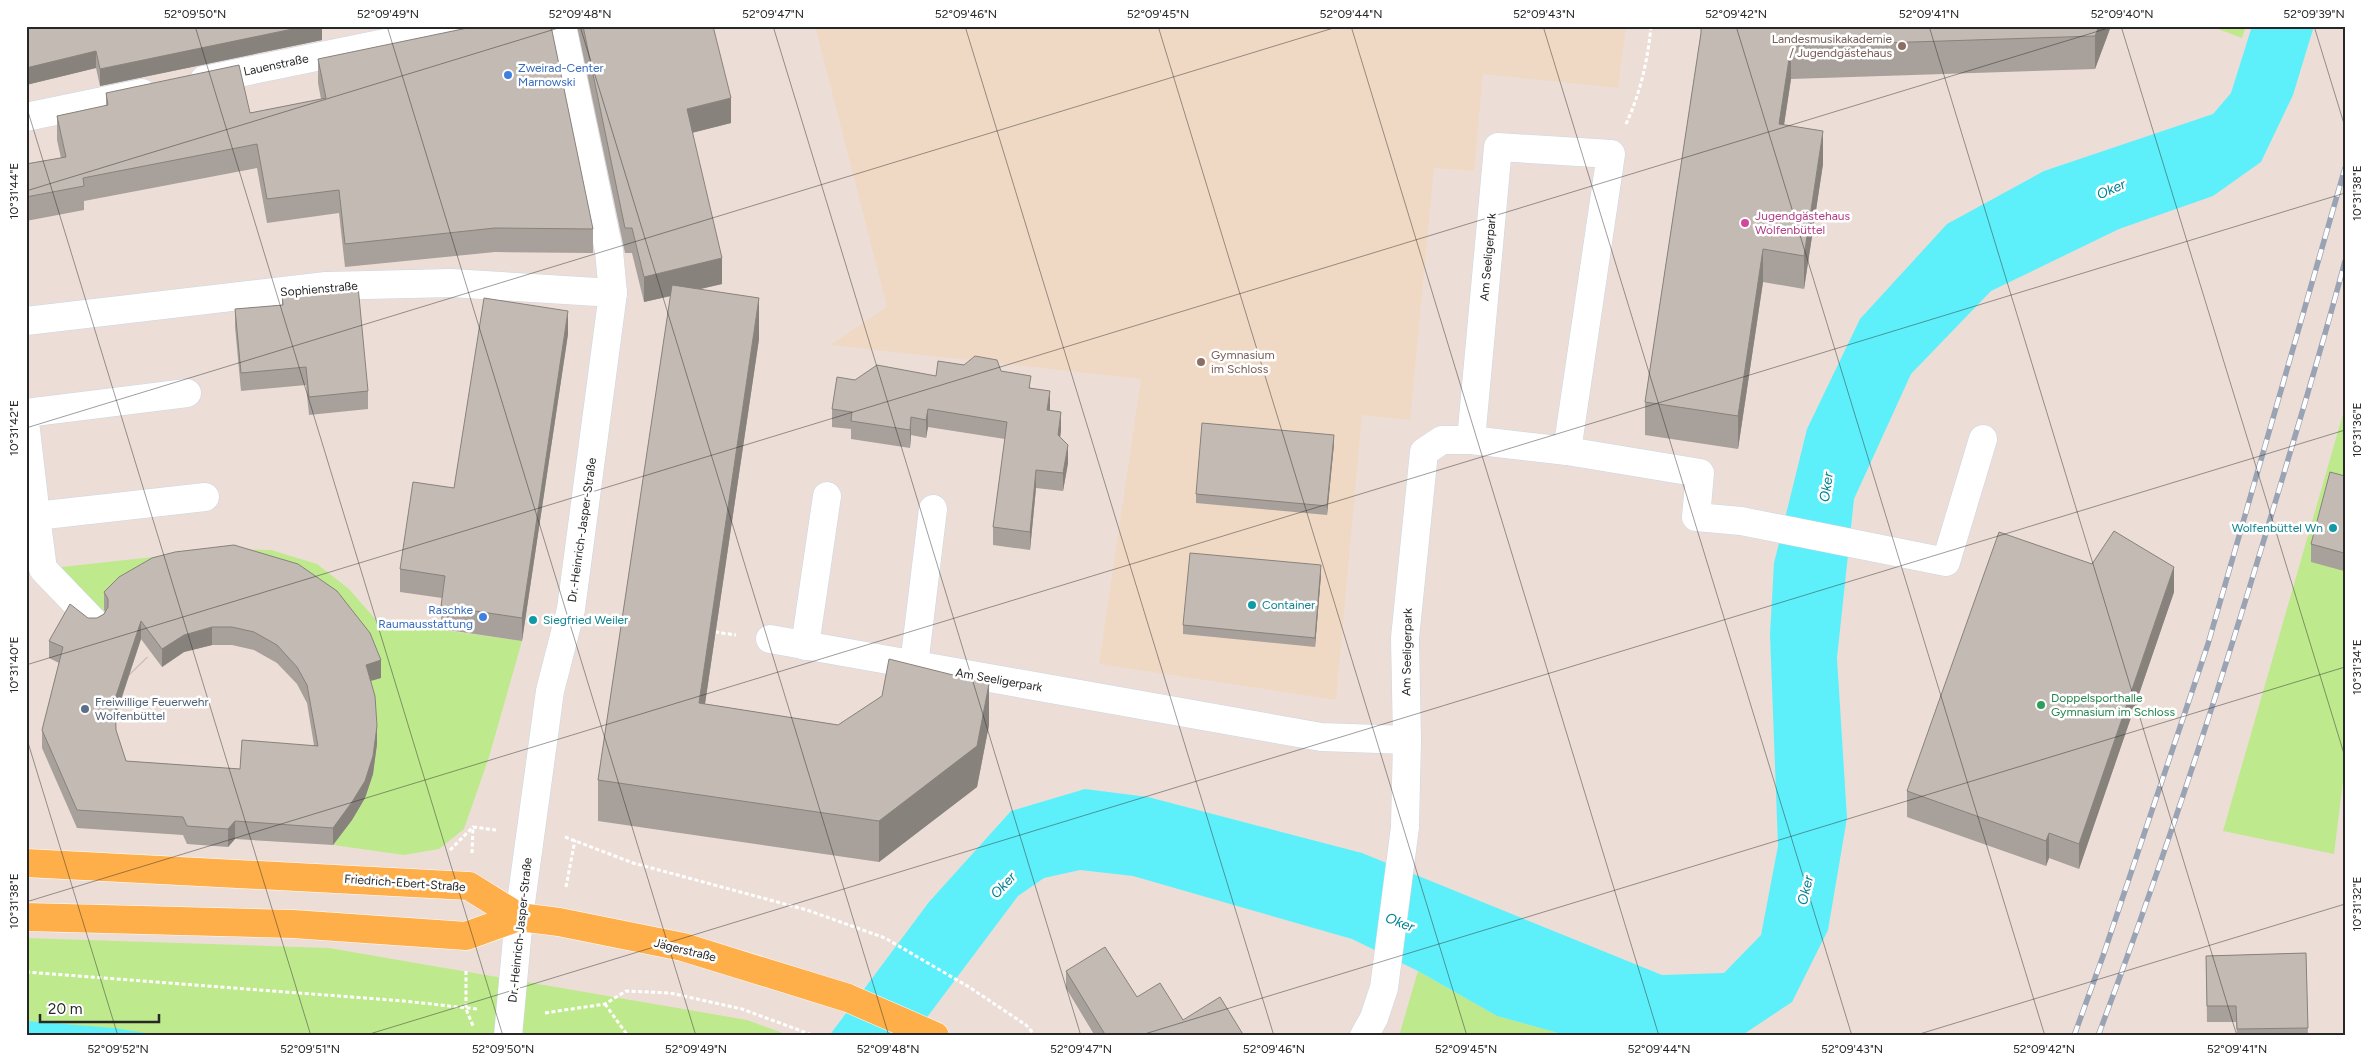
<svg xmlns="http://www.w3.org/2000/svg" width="2371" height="1062" viewBox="0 0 2371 1062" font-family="Figtree,sans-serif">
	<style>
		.education { fill: #f0d9c4 }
		.green { fill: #bfe98d }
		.water { fill: #5ef0fa }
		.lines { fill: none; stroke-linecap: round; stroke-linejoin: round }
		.minor-tunnel { stroke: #c5b9b4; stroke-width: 28; stroke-dasharray: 28 14; stroke-linecap: butt }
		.minor-casing { stroke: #ccd5e3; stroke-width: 29 }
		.major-casing { stroke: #fff; stroke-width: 29 }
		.path { stroke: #fff; stroke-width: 3; stroke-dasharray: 4 2.5; stroke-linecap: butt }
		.minor { stroke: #fff; stroke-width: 28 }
		.major { stroke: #feaf4a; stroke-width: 28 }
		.rail-casing { stroke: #9aa3b4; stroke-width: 5.5 }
		.rail { stroke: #fff; stroke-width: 4; stroke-dasharray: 11; stroke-linecap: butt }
		.wall { fill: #a8a09a; fill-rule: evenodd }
		.shaded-wall { fill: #88827d }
		.building { fill: #c3bab3; stroke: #88827d; fill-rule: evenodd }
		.ticks { fill: none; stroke: #272727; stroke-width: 1; stroke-opacity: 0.45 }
		.education-dot { fill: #8d6e63; stroke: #fff; stroke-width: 2 }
		.shop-dot { fill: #3f7fe0; stroke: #fff; stroke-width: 2 }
		.hotel-dot { fill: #d1479c; stroke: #fff; stroke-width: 2 }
		.culture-dot { fill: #0f9aa8; stroke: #fff; stroke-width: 2 }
		.leisure-dot { fill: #2e9e5b; stroke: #fff; stroke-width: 2 }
		.service-dot { fill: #5c6f8a; stroke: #fff; stroke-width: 2 }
		.labels { text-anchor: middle; stroke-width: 5; stroke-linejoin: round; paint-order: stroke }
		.education-label { font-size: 12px; fill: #785e54; stroke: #fff; text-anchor: end }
		.street-label { font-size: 12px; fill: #272727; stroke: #fff }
		.shop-label { font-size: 12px; fill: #366cbe; stroke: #fff; text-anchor: start }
		.hotel-label { font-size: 12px; fill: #b23c85; stroke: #fff; text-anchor: start }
		.culture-label { font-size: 12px; fill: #0d838f; stroke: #fff; text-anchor: start }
		.leisure-label { font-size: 12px; fill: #27864d; stroke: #fff; text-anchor: start }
		.service-label { font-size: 12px; fill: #4e5e75; stroke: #fff; text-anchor: start }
		.water-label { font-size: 14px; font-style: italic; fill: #028094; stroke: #fff }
		.neatline { fill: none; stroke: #272727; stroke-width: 2 }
		.ticks-label { font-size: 12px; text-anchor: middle; fill: #272727 }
	</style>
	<rect width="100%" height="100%" fill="#ecded7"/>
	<polygon class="education" points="815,26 1626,26 1618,88 1483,74 1474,171 1434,168 1410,420 1362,415 1336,700 1099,664 1141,379 830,345 887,307"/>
	<g class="green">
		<polygon points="2210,26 2246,26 2242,38"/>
		<polygon points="2345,407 2345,765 2334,854 2223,831"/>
		<polygon points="227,549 271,550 317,564 349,589 377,621 522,641 489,757 464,829 439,849 404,855 333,845 373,774 377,744 375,714 366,682 119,595 93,621 43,569"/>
		<polygon points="26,938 329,948 747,1020 791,1036 26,1036"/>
		<polygon points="1418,971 1497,1016 1569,1036 1399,1036"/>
	</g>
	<g class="water">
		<polygon points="2252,26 2314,26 2293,95 2261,162 2213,196 2119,229 1991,291 1911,374 1854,499 1837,658 1847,818 1828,930 1792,1002 1741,1036 1569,1036 1497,1016 1418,971 1352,939 1133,876 1080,870 1044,878 1018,896 913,1036 829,1036 929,902 1011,811 1085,789 1148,797 1362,853 1662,975 1724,973 1761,935 1778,846 1770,634 1774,563 1807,429 1860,319 1947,224 2044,171 2213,114 2231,93"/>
		<polygon points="26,1021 114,1028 166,1036 26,1036"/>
	</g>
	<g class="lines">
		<polyline class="minor-tunnel" points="108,636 138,667"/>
		<g class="minor-casing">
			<g id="minor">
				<polyline points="204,80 468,26"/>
				<polyline points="26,117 142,93"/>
				<polyline points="26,321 326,286 451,283 613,293"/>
				<polyline points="26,413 187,393"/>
				<polyline points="26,430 36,516 205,497"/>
				<polyline points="1471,440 1567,451 1700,473 1696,517 1741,521 1946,562 1983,439"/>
				<polyline points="36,516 43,569 93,621"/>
				<polyline points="770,639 1321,737 1407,740"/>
				<polyline points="805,646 827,496"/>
				<polyline points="914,665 933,509"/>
				<polyline points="508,1036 519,917 550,691 571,609 613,293 609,251 562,26"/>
				<polyline points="1364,1036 1374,1018 1384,988 1405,827 1407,740 1405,638 1424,452 1442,440 1471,440 1498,147 1611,154 1567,451"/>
			</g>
		</g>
		<g class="major-casing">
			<g id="major">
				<polyline points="26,863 469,886 519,917 559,922 683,947 848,998 935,1036"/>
				<polyline points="26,917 293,924 466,936 519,917"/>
			</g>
		</g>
		<g class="path">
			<path d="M 1626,124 C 1640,94 1648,60 1651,26"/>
			<polyline points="606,616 624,620"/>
			<polyline points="715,632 736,635"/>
			<polyline points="565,837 633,863 807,910 885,938 969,987 1026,1025 1036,1036"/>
			<polyline points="450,850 472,828"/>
			<polyline points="472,853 473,827 496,830"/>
			<polyline points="566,887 575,840"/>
			<polyline points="466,971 466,1009 473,1026"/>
			<polyline points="26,972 404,1001 477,1009"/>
			<polyline points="605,1004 628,1036"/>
			<polyline points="545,1013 605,1004 626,991 670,993 742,1009 815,1036"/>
		</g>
		<use href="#minor" class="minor"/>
		<use href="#major" class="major"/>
		<g class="rail-casing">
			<g id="rail">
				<polyline points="2074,1036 2103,956 2208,644 2345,168"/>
				<path d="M 2098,1036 C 2159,874 2213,709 2263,543 C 2291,449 2320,356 2345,261"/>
			</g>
		</g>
		<use href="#rail" class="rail"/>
	</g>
	<g class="wall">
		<polygon points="26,26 322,26 322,40 100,86 96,68 26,85"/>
		<polygon points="577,26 713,26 731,123 692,133 722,284 700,289 759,339 705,704 838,725 989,725 977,787 879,862 598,821 598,780 671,296 644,302 632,253 625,253"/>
		<polygon points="1701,26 2111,26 2095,69 1791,79 1784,125 1823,164 1804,289 1763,282 1738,449 1645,435 1645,402 1701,33"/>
		<polygon points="318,59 593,229 593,253 495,252 345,267 339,213 267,223 257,168 84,201 84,210 26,221 26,164 61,158 57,140 57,116 106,106 106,93 250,113 321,99 318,83"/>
		<polygon points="282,294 368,391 368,409 309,415 306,385 241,391 235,327 235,309 282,305"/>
		<polygon points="568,334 522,641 441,629 441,606 442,598 400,592 400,569 454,488"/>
		<polygon points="1001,371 1031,388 1049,410 1061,430 1060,438 1068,463 1063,491 1036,488 1030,550 993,545 993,527 1005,439 928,427 926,438 911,435 910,448 851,439 851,429 832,427 832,409 855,380 936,376"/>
		<polygon points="1334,444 1327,515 1196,503 1196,494"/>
		<polygon points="2345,476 2344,571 2311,562 2311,544"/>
		<polygon points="2092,564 2174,592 2079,869 2049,858 2046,866 1907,817 1907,791"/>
		<polygon points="1321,575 1315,647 1183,634 1183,625"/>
		<path d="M 119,577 L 381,678 L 371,681 L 377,744 L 373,774 L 365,798 L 352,820 L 333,845 L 235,839 L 228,847 L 187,844 L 183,835 L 77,828 L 42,748 L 42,730 L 59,663 L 49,658 L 49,641 L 88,618 L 97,618 L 104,614 L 105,612 L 104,610 L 104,592 ZM 141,639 L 162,667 L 184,652 L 212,645 L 232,645 L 254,650 L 277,663 L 297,684 L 307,703 L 314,745 L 240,769 L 126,761 L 116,730 L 116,716 Z"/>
		<polygon points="2306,953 2308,1036 2237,1036 2236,1022 2207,1022 2206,956"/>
		<polygon points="1066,971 1137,997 1183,1020 1244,1036 1095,1036 1066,988"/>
	</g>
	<g class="shaded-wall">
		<polygon points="307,26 322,26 322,40 100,86 100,69"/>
		<polygon points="2099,26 2111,26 2095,69 2095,36"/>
		<polygon points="1791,46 1791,79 1779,157 1779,124"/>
		<polygon points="96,51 96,68 26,85 26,68"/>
		<polygon points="731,98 731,123 687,134 687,109"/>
		<polygon points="1823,131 1823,164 1804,289 1804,256"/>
		<polygon points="1763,249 1763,282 1738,449 1738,416"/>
		<polygon points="722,258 722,284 644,302 644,277"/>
		<polygon points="759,298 759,339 699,744 699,703"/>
		<polygon points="568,311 568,334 522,641 522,618"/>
		<polygon points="1050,391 1050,409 1047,427 1047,410"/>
		<polygon points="928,409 928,427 926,438 926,420"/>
		<polygon points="1061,412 1061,430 1058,453 1058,435"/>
		<polygon points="911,417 911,435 910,448 910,430"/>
		<polygon points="1334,435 1334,444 1327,515 1327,506"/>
		<polygon points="1068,445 1068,463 1063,491 1063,473"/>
		<polygon points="1036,470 1036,488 1030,550 1030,532"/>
		<polygon points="2345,551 2345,569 2344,571 2344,553"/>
		<polygon points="1321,565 1321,575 1315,647 1315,638"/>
		<polygon points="2174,567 2174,592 2079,869 2079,844"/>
		<polygon points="141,621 141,639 115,717 115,699"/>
		<polygon points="212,627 212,645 184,652 162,667 162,649 184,635"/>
		<polygon points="381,660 381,678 366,682 366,665"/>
		<polygon points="989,684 989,725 977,787 879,862 879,821"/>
		<polygon points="377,726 377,744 373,774 365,798 352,820 333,845 333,828"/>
		<polygon points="235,821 235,839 228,847 228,829"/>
		<polygon points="2049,833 2049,858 2046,866 2046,841"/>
	</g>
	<g class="building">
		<polygon points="26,26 307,26 100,69 96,51 26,68"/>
		<polygon points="477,26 551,26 593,229 495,228 345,244 339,190 267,199 257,144 83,178 84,186 26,197 26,164 66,157 57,116 108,105 106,93 239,65 250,113 326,98 318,59"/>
		<polygon points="583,26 713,26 731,98 687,109 722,258 644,277 632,228 625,228"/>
		<polygon points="1701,26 2099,26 2095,36 1791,46 1779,124 1823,131 1804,256 1763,249 1738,416 1645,402 1701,33"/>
		<polygon points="672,285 759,298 699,703 838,725 882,696 889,659 989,684 977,746 879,821 598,780"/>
		<polygon points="358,286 368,391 309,397 306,367 241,373 235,309 283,305 282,294"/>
		<polygon points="484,298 568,311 522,618 441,606 445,576 400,569 413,482 454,488"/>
		<polygon points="975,356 997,360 1001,371 1031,376 1029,388 1050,391 1047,410 1061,412 1058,435 1068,445 1063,473 1036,470 1030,532 993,527 1007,422 928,409 926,420 911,417 910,430 851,421 852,412 832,409 837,377 855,380 877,365 936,376 938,361 964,365"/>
		<polygon points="1202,423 1334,435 1327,506 1196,494"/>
		<polygon points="2330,472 2345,476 2345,551 2344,553 2311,544"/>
		<polygon points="2114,531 2174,567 2079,844 2049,833 2046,841 1907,791 1999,532 2092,564"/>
		<path d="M 234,545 L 298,564 L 337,591 L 370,633 L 381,660 L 366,665 L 375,696 L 377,726 L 373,756 L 365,781 L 352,802 L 333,828 L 235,821 L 228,829 L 187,826 L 183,817 L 77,810 L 42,730 L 63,647 L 49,641 L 70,604 L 88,618 L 97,618 L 104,614 L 108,607 L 108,599 L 104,592 L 119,577 L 152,558 L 175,552 ZM 141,621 L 162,649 L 184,635 L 212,627 L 232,627 L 254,632 L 277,645 L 297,667 L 307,685 L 318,746 L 242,740 L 240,769 L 126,761 L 116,730 L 115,699 Z"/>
		<polygon points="1190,553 1321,565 1315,638 1183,625"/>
		<polygon points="1105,947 1137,997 1160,983 1183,1020 1220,997 1244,1036 1106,1036 1066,971"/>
		<polygon points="2306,953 2308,1028 2237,1029 2236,1006 2207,1006 2206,956"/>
	</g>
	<path class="ticks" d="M 195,26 L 503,1036M 387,26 L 696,1036M 580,26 L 889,1036M 773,26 L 1081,1036M 965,26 L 1274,1036M 1158,26 L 1467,1036M 1351,26 L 1659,1036M 1543,26 L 1852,1036M 1736,26 L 2045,1036M 1929,26 L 2237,1036M 2121,26 L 2345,757M 2314,26 L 2345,127M 26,105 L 311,1036M 26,191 L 565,26M 26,428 L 1340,26M 26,665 L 2115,26M 26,736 L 118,1036M 26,902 L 2345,193M 363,1036 L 2345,430M 1138,1036 L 2345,667M 1913,1036 L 2345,904"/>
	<g class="education-dot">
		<circle cx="1902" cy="46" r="5"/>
		<circle cx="1201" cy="362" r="5"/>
	</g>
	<g class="shop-dot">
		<circle cx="508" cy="75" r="5"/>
		<circle cx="483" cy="617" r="5"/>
	</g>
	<circle class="hotel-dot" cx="1745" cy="223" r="5"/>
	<g class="culture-dot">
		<circle cx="2333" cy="528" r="5"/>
		<circle cx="1252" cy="605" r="5"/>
		<circle cx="533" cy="620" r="5"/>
	</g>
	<circle class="leisure-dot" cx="2041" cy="705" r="5"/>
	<circle class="service-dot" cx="85" cy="709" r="5"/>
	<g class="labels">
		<g class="education-label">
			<text x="1892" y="43">Landesmusikakademie<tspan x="1892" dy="14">/ Jugendgästehaus</tspan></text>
			<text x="1211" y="359" text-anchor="start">Gymnasium<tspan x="1211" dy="14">im Schloss</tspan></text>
		</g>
		<g class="street-label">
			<text transform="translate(276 65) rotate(-12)" y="4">Lauenstraße</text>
			<text transform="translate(1488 257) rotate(-85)" y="4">Am Seeligerpark</text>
			<text transform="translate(319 289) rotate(-5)" y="4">Sophienstraße</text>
			<text transform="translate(582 530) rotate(-82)" y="4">Dr.-Heinrich-Jasper-Straße</text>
			<text transform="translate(1407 652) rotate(-89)" y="4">Am Seeligerpark</text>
			<text transform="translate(999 680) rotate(10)" y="4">Am Seeligerpark</text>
			<text transform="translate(405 883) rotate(4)" y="4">Friedrich-Ebert-Straße</text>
			<text transform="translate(520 930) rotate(-84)" y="4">Dr.-Heinrich-Jasper-Straße</text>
			<text transform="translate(685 950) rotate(14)" y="4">Jägerstraße</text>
		</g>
		<g class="shop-label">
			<text x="518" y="72">Zweirad-Center<tspan x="518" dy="14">Marnowski</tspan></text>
			<text x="473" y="614" text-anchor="end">Raschke<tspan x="473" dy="14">Raumausstattung</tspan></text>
		</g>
		<g class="hotel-label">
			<text x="1755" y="220">Jugendgästehaus<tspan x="1755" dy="14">Wolfenbüttel</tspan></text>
		</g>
		<g class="culture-label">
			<text x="2323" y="532" text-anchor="end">Wolfenbüttel Wn</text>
			<text x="1262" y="609">Container</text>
			<text x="543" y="624">Siegfried Weiler</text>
		</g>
		<g class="leisure-label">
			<text x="2051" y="702">Doppelsporthalle<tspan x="2051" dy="14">Gymnasium im Schloss</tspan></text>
		</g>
		<g class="service-label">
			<text x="95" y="706">Freiwillige Feuerwehr<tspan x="95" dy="14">Wolfenbüttel</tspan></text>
		</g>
		<g class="water-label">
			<text transform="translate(2111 189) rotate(-23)" y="5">Oker</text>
			<text transform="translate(1826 487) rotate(-82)" y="5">Oker</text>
			<text transform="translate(1003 885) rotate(-47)" y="5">Oker</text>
			<text transform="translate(1805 890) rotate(-77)" y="5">Oker</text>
			<text transform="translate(1400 922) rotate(21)" y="5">Oker</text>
		</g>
	</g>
	<rect width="2371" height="1062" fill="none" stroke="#ffffff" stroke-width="55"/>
	<path d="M40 1014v8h119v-8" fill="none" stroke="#272727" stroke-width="2.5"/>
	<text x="48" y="1014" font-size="15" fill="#272727" stroke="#ffffff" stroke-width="4" paint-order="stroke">20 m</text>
	<rect x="28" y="28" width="2316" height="1006" class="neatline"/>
	<g class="ticks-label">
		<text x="195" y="18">52°09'50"N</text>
		<text x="388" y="18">52°09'49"N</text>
		<text x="580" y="18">52°09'48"N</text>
		<text x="773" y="18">52°09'47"N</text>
		<text x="966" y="18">52°09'46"N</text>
		<text x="1158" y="18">52°09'45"N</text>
		<text x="1351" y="18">52°09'44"N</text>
		<text x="1544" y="18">52°09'43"N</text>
		<text x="1736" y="18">52°09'42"N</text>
		<text x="1929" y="18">52°09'41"N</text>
		<text x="2122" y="18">52°09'40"N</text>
		<text x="2314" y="18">52°09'39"N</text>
		<text transform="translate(14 191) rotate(-90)" y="4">10°31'44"E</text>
		<text transform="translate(2357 193) rotate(-90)" y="4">10°31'38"E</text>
		<text transform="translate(14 428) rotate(-90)" y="4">10°31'42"E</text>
		<text transform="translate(2357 430) rotate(-90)" y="4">10°31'36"E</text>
		<text transform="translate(14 665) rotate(-90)" y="4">10°31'40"E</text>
		<text transform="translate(2357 667) rotate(-90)" y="4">10°31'34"E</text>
		<text transform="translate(14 901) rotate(-90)" y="4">10°31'38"E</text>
		<text transform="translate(2357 904) rotate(-90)" y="4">10°31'32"E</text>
		<text x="118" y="1053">52°09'52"N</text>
		<text x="310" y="1053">52°09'51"N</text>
		<text x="503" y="1053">52°09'50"N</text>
		<text x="696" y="1053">52°09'49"N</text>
		<text x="888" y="1053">52°09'48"N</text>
		<text x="1081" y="1053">52°09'47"N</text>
		<text x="1274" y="1053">52°09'46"N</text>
		<text x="1466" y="1053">52°09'45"N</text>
		<text x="1659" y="1053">52°09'44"N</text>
		<text x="1852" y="1053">52°09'43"N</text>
		<text x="2044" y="1053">52°09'42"N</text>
		<text x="2237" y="1053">52°09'41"N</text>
	</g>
</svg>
